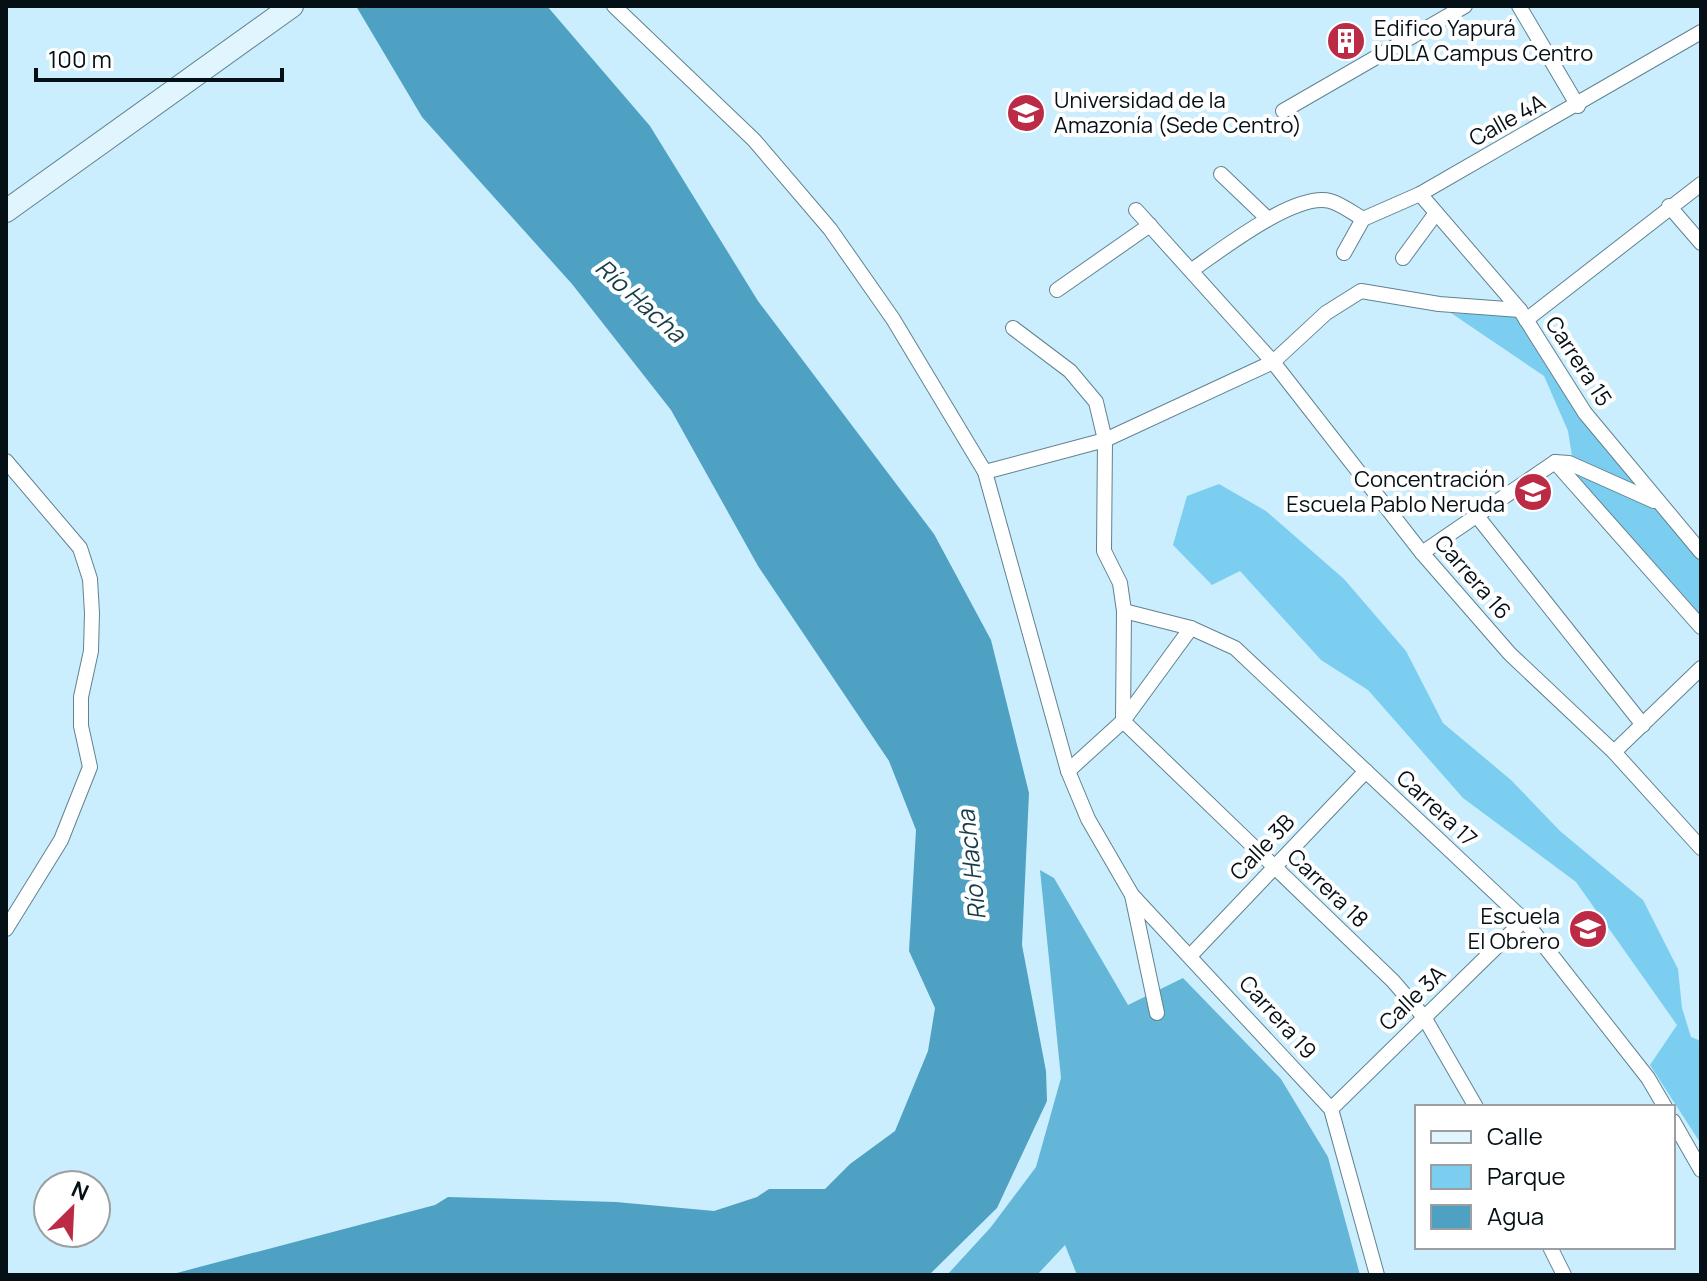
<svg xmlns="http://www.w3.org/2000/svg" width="1707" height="1281" viewBox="0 0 1707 1281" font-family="Manrope,sans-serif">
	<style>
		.green { fill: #7bcef0 }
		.forest { fill: #63b6d7 }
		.water { fill: #4ea1c2 }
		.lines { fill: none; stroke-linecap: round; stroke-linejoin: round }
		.minor-casing { stroke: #618290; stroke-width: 16 }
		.secondary-casing { stroke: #618290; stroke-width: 24 }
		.minor { stroke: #fff; stroke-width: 14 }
		.secondary { stroke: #e0f5fe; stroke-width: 22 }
		.labels { text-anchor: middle; stroke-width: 8; stroke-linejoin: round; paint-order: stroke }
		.poi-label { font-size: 22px; fill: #051016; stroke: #fff; text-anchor: start }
		.street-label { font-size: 22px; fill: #051016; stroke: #fff }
		.water-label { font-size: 24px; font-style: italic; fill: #163c4a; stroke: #fff }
	</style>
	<rect width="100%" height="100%" fill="#caeefe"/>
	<g class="green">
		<polygon points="1451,313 1518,316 1701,559 1701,621 1575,475 1568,431 1544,376"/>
		<polygon points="1219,484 1266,511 1344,579 1406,651 1443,723 1511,780 1560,831 1643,900 1678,969 1682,1008 1691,1037 1701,1041 1701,1144 1650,1065 1677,1025 1576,882 1463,798 1368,690 1321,660 1240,571 1212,585 1173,545 1187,496"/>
	</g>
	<polygon class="forest" points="1040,870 1054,878 1128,1005 1183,978 1281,1079 1328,1157 1360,1275 1077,1275 1065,1245 1037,1275 947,1275 991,1227 1036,1167 1061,1078"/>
	<polygon class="water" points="356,6 547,6 650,126 758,301 934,534 991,640 1029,793 1022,945 1046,1071 1047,1101 997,1208 929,1275 169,1275 435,1205 448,1197 616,1202 714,1211 757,1197 769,1189 825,1189 850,1164 895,1131 928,1051 935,1008 909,951 916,830 889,761 758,566 671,410 572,284 422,117"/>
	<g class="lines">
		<g class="minor-casing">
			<g id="minor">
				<polyline points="614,6 754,140 830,229 893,319 985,472 1068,771 1088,819 1132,895 1331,1109 1377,1275"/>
				<polyline points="1519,6 1578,106"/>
				<polyline points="1283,111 1465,6"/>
				<polyline points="1221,174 1268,219"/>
				<polyline points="1420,194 1520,310 1585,413 1701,552"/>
				<polyline points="1669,206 1701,243"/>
				<polyline points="1136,210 1273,362 1422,553 1510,654 1614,752 1701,848"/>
				<polyline points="1344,253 1363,219 1420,194 1701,32"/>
				<polyline points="1403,258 1436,213"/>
				<path d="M 1192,270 C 1221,250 1295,192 1330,201 C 1341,204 1353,213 1363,219"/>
				<polyline points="1057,290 1150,225"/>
				<polyline points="1526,320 1701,184"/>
				<polyline points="1013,328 1070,371 1096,402 1105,440 1104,551 1120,583 1124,611 1123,721 1393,981 1424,1017 1476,1107"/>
				<polyline points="6,461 80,548 90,579 92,613 91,651 81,697 81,726 90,767 61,840 6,929"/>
				<polyline points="1555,462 1701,627"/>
				<polyline points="985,472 1105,440 1273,362 1326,313 1361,291 1439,304 1520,310"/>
				<polyline points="1477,516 1643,725"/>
				<polyline points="1422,553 1555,462 1569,463 1654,501"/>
				<polyline points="1124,611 1191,628 1235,648 1524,920 1648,1078 1665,1107"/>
				<polyline points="1614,752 1701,668"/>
				<polyline points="1068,771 1123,721 1191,628"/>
				<polyline points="1132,895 1157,1013"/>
				<polyline points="1191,955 1366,771"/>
				<polyline points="1331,1109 1524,920"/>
				<polyline points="1673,1121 1701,1170"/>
				<polyline points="1550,1247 1564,1275"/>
			</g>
		</g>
		<g class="secondary-casing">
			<polyline id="secondary" points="6,211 292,6"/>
		</g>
		<use href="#minor" class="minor"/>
		<use href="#secondary" class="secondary"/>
	</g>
	<defs>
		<g id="building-disc" transform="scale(2)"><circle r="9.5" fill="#bc2b46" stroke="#fff"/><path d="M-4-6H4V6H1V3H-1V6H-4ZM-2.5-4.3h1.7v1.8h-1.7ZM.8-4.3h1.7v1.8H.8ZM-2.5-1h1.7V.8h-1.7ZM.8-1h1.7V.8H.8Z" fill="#fff"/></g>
		<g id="university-disc" transform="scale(2)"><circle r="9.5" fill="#bc2b46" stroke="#fff"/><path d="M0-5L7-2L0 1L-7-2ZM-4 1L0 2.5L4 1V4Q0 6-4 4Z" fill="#fff"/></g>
		<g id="school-disc" transform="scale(2)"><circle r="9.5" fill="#bc2b46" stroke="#fff"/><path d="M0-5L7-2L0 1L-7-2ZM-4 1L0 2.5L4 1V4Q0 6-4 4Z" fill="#fff"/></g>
	</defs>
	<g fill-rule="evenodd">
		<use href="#building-disc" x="1346" y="41"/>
		<use href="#university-disc" x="1026" y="113"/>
		<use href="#school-disc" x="1533" y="492"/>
		<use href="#school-disc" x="1588" y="929"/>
	</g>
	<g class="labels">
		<g class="poi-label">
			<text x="1374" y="36">Edifico Yapurá<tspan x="1374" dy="25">UDLA Campus Centro</tspan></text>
			<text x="1054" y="108">Universidad de la<tspan x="1054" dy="25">Amazonía (Sede Centro)</tspan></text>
			<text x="1505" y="487" text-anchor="end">Concentración<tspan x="1505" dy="25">Escuela Pablo Neruda</tspan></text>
			<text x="1560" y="924" text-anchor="end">Escuela<tspan x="1560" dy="25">El Obrero</tspan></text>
		</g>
		<g class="street-label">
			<text transform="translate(1507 120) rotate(-29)" y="8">Calle 4A</text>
			<text transform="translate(1579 361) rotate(57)" y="8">Carrera 15</text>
			<text transform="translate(1473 577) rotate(49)" y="8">Carrera 16</text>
			<text transform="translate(1437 808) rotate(43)" y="8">Carrera 17</text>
			<text transform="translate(1262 847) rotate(-46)" y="8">Calle 3B</text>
			<text transform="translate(1328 888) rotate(44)" y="8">Carrera 18</text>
			<text transform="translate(1412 998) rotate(-44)" y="8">Calle 3A</text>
			<text transform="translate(1278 1017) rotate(48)" y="8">Carrera 19</text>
		</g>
		<g class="water-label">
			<text transform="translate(640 301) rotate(42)" y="8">Río Hacha</text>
			<text transform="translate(972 865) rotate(-96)" y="8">Río Hacha</text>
		</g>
	</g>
	<rect width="1707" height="1281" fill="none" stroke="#051016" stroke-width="16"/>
	<rect x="1415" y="1105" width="260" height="144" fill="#ffffff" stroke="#9b9fa2" stroke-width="2"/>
	<rect x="1431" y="1131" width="40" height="12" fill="#e0f5fe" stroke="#9b9fa2" stroke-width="2"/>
	<text x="1487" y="1145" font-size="24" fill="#051016">Calle</text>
	<rect x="1431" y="1165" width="40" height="24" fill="#7bcef0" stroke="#9b9fa2" stroke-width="2"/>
	<text x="1487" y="1185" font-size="24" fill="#051016">Parque</text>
	<rect x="1431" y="1205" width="40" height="24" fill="#4ea1c2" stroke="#9b9fa2" stroke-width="2"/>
	<text x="1487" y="1225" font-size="24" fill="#051016">Agua</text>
	<g transform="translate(72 1209) rotate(24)"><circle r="38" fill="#ffffff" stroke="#9b9fa2" stroke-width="2"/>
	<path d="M0-6L14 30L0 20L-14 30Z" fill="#bc2b46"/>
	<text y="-12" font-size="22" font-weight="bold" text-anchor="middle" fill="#051016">N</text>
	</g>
	<path d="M36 68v12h246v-12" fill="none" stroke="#051016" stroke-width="4"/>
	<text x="48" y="68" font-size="24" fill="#051016" stroke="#ffffff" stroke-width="6" paint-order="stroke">100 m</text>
</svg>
